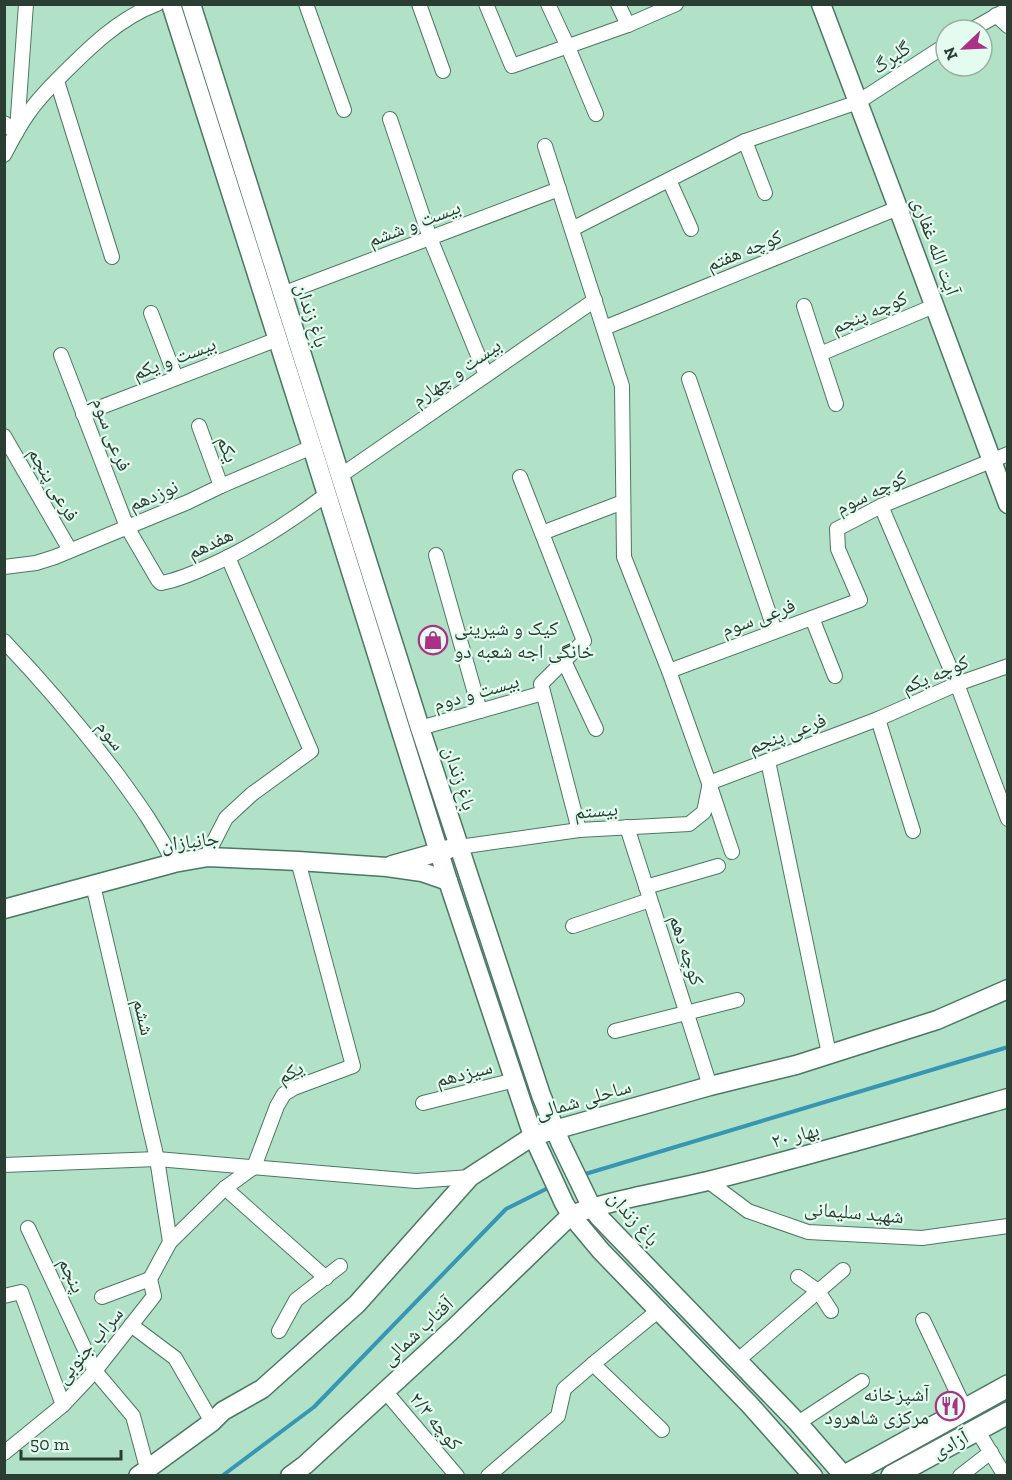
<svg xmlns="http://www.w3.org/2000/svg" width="1012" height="1480" viewBox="0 0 1012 1480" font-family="'Zilla Slab','Noto Naskh Arabic',serif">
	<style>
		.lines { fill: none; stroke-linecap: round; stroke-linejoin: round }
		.stream { stroke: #3696b3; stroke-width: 4 }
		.street-casing { stroke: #4a7862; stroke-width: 16 }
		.secondary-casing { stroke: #4a7862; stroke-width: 21 }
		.primary-casing { stroke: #4a7862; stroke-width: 24 }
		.street { stroke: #fff; stroke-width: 14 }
		.secondary { stroke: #fff; stroke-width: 18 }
		.primary { stroke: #fff; stroke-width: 21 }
		.labels { text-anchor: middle; stroke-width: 4.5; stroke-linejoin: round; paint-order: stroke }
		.street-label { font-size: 20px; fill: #2a3e34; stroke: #e4fcef }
		.poi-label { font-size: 20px; fill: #2a3e34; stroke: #e4fcef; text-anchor: start }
	</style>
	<rect width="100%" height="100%" fill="#b1e2c8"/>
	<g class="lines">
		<g class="stream">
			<polyline points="582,1175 1008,1047"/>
			<polyline points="222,1476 314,1407 506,1209 550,1187"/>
		</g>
		<g class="street-casing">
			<g id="street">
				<polyline points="306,4 344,110"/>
				<polyline points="419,4 443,71"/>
				<polyline points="486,4 512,66 628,25 676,4"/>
				<polyline points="548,4 568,47 596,114"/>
				<polyline points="618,4 628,25"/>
				<polyline points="996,15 1008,26"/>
				<polyline points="971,30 1008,9"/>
				<polyline points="57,81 112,257"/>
				<polyline points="390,119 430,238 486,375"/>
				<polyline points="4,123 16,133"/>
				<polyline points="17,130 26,4"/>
				<polyline points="745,141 765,193"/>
				<polyline points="545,146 622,386 624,557 669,671 709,783 732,852"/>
				<path d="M 4,155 C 12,140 20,124 30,111 C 39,98 50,87 61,76 C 89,48 119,18 157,4"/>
				<polyline points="669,180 691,229"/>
				<polyline points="572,229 745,141 858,102 946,45"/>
				<polyline points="282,294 559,189"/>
				<polyline points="804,306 836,404"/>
				<polyline points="151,313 176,378"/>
				<polyline points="604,328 898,208"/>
				<polyline points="820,354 934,306"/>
				<path d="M 61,355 L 127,527 L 158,580 L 161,583 C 178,580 194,573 209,566 C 252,547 290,522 327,494"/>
				<polyline points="689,379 775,631"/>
				<polyline points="83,414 278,339"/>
				<polyline points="199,426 221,486"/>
				<polyline points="4,436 70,550"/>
				<polyline points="340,476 595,300"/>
				<polyline points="520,477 584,641 541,684 579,830"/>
				<polyline points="881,506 957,684 1008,819"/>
				<polyline points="542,533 623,502"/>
				<polyline points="436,555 480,711"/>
				<polyline points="4,567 36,563 55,557 188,502 221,486 312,447"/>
				<polyline points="812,618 835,676"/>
				<path d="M 4,641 C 44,683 82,728 117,774 C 139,804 157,829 174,863"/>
				<polyline points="564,661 596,729"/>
				<polyline points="669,671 860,600 838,549 837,529 881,506 1008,454"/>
				<polyline points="878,719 913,831"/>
				<polyline points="420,728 543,693"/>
				<polyline points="768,761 829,1054"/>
				<polyline points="709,783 878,719 957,684 1008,666"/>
				<polyline points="627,827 710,1086"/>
				<polyline points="459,847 579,830 689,824 704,812 709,787"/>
				<polyline points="208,857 210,849 226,818 252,794 311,751 228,557"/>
				<polyline points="646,887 718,866"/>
				<polyline points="573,926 650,900"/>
				<polyline points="615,1031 737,1000"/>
				<polyline points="423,1103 515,1080"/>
				<polyline points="4,1165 157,1159 416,1181 470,1177"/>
				<polyline points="708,1181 748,1211 808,1232 922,1238 1008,1226"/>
				<polyline points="225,1188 326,1278"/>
				<polyline points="28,1228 95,1371 133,1416 147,1468"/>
				<polyline points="170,1242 225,1188 254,1167 277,1106 284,1094 294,1088 353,1066 298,861"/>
				<polyline points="798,1277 818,1291 831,1311"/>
				<polyline points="4,1296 21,1292 63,1405"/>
				<polyline points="102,1297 150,1279"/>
				<polyline points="923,1320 965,1409"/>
				<polyline points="131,1325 175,1358 212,1422"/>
				<polyline points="279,1331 296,1300 340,1266"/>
				<polyline points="737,1361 843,1270"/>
				<polyline points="593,1364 659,1310"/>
				<polyline points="385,1391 457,1476"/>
				<polyline points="798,1423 862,1381"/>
				<polyline points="977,1430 1005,1476"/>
				<polyline points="4,1453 63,1405 95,1371 154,1296 150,1279 170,1242 157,1159 93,885"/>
				<polyline points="488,1476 558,1416 564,1389 593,1364 662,1430"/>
				<polyline points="960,1476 991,1452"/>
			</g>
		</g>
		<g class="secondary-casing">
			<g id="secondary">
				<polyline points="171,4 312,447 448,881 533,1136 564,1203 571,1215 601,1251 750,1405 813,1476"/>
				<polyline points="191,4 420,728 541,1095 561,1144 592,1208 599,1217 798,1423 844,1476"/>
				<polyline points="821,4 898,208 1008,504"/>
				<polyline points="392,865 449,849"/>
				<polyline points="4,909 174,863 208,857 298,861 387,867 422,872 448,881"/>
				<polyline points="138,1476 212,1422 223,1411 262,1389 357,1304 470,1177 533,1136 710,1086 796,1065 937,1020 1008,989"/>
				<path d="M 290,1476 L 305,1465 L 454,1328 L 571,1215 C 615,1199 662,1192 708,1181 C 809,1156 908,1127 1008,1098"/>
			</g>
		</g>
		<g class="primary-casing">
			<g id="primary">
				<polyline points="845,1476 1008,1386"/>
				<polyline points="892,1476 1008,1413"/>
			</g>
		</g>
		<use href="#street" class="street"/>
		<use href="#secondary" class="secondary"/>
		<use href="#primary" class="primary"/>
	</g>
	<defs>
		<g id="shop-ring" transform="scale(1.5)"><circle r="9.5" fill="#e4fcef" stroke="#aa3186" stroke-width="1.5"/><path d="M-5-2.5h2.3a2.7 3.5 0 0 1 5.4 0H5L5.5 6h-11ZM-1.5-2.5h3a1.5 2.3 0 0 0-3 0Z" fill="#aa3186"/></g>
		<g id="restaurant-ring" transform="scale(1.5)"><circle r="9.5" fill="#e4fcef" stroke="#aa3186" stroke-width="1.5"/><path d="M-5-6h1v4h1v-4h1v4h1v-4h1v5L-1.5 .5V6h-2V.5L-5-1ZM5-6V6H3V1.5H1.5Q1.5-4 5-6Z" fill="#aa3186"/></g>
	</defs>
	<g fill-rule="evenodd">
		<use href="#shop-ring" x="433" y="640"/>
		<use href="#restaurant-ring" x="950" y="1406"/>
	</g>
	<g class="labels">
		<g class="street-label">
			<text transform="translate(891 57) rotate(-34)" y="7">گلبرگ</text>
			<text transform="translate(414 223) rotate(-21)" y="7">بیست و ششم</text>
			<text transform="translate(936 246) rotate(70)" y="7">آیت الله غفاری</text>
			<text transform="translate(744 250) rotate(-22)" y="7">کوچه هفتم</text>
			<text transform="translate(869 312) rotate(-23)" y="7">کوچه پنجم</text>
			<text transform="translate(312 315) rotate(72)" y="7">باغ زندان</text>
			<text transform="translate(174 358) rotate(-21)" y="7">بیست و یکم</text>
			<text transform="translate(456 372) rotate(-35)" y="7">بیست و چهارم</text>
			<text transform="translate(112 434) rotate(69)" y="7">فرعی سوم</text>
			<text transform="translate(228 449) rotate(70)" y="7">یکم</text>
			<text transform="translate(54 484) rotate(60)" y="7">فرعی پنجم</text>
			<text transform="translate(871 492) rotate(-26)" y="7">کوچه سوم</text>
			<text transform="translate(153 495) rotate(-23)" y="7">نوزدهم</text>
			<text transform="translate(210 543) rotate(-25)" y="7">هفدهم</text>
			<text transform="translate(758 617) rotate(-20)" y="7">فرعی سوم</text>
			<text transform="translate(935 674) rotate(-23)" y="7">کوچه یکم</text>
			<text transform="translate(476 692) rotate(-16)" y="7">بیست و دوم</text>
			<text transform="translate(787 733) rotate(-21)" y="7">فرعی پنجم</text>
			<text transform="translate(111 735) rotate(52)" y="7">سوم</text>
			<text transform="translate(460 778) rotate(72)" y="7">باغ زندان</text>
			<text transform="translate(596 810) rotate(-5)" y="7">بیستم</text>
			<text transform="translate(190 841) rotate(-7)" y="7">جانبازان</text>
			<text transform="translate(687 950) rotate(72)" y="7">کوچه دهم</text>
			<text transform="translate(144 1017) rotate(77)" y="7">ششم</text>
			<text transform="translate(290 1072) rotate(-29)" y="7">یکم</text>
			<text transform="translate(464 1073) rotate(-14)" y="7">سیزدهم</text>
			<text transform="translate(583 1099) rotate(-16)" y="7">ساحلی شمالی</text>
			<text transform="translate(795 1135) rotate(-15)" y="7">بهار ۲۰</text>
			<text transform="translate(854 1212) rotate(5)" y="7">شهید سلیمانی</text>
			<text transform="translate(634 1218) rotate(49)" y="7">باغ زندان</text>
			<text transform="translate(72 1275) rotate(65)" y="7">پنجم</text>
			<text transform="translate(417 1331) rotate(-43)" y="7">آفتاب شمالی</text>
			<text transform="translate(89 1345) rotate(-50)" y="7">سراب جنوبی</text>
			<text transform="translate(436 1421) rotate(50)" y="7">کوچه ۲/۳</text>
			<text transform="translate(950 1444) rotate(-28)" y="7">آزادی</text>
		</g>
		<g class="poi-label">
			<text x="454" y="635">کیک و شیرینی<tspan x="454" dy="23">خانگی اجه شعبه دو</tspan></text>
			<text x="929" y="1401" text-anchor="end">آشپزخانه<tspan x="929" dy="23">مرکزی شاهرود</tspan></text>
		</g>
	</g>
	<rect width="1012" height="1480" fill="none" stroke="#2a3e34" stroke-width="12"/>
	<g transform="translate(964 48) rotate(247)"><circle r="28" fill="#e4fcef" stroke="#9ab0a4" stroke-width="1.5"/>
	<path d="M0-4.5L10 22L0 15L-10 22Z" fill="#aa3186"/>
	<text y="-9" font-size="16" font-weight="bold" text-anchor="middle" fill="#2a3e34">N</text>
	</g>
	<path d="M21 1450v9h100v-9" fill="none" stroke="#2a3e34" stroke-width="3"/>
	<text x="30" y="1450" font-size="18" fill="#2a3e34" stroke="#e4fcef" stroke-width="4.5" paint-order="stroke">50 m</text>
</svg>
